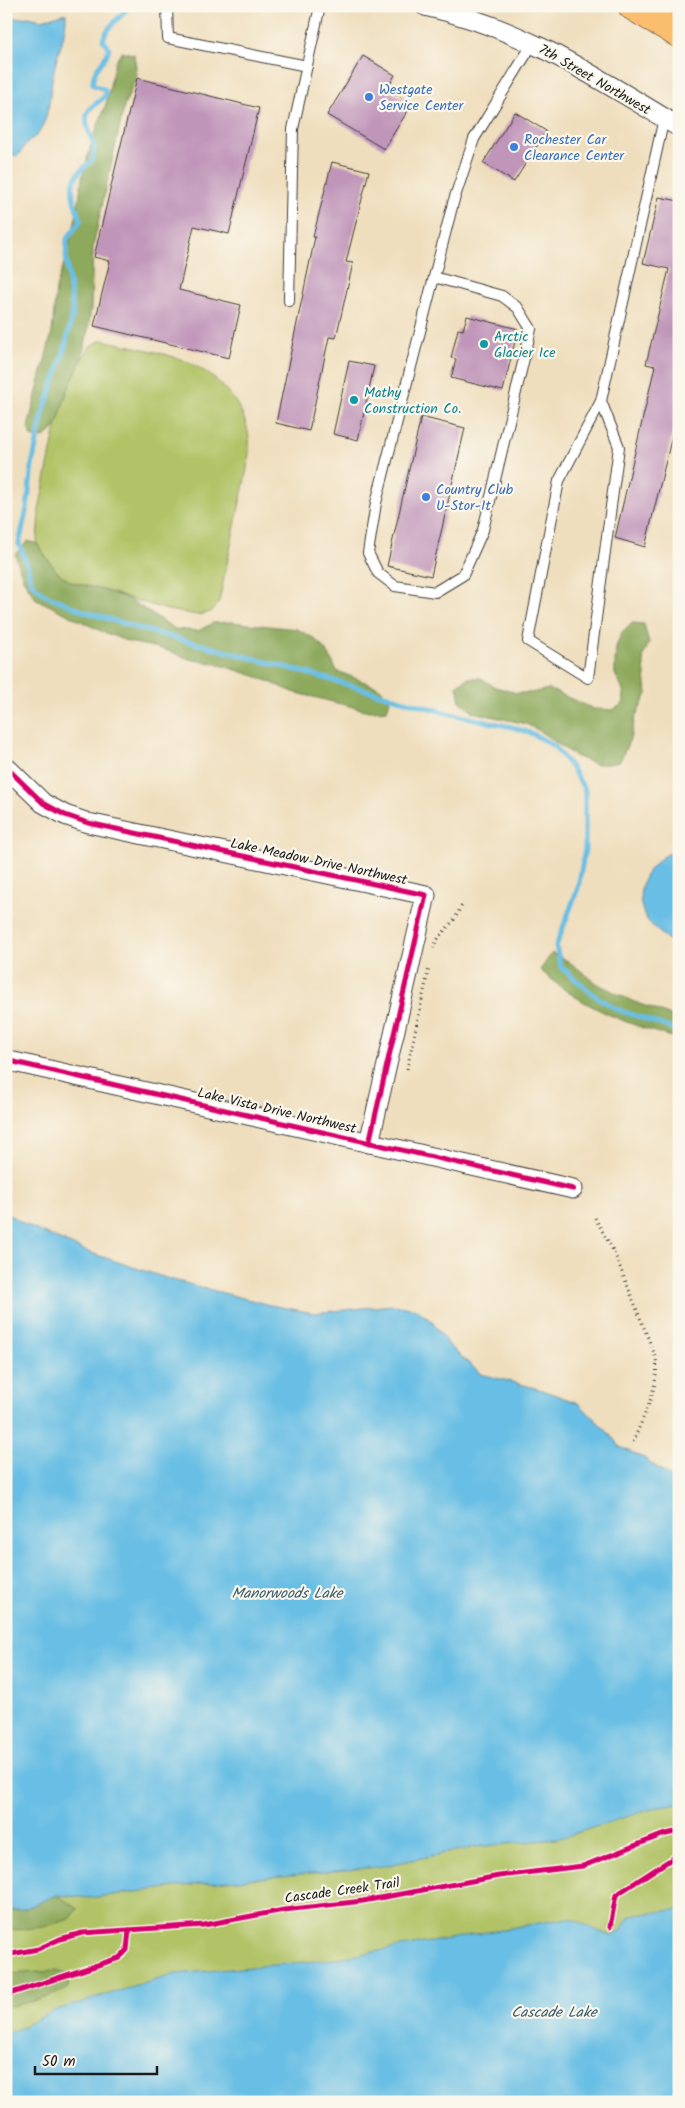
<svg xmlns="http://www.w3.org/2000/svg" width="685" height="2108" viewBox="0 0 685 2108" font-family="Kalam,sans-serif">
	<style>
		.green { fill: #b1c366; stroke: #667041 }
		.forest { fill: #8ca95b; stroke: #54623c }
		.water { fill: #68bee4; stroke: #426d80 }
		.lines { fill: none; stroke-linecap: round; stroke-linejoin: round }
		.stream { stroke: #68bee4; stroke-width: 5 }
		.building { fill: #c095ba }
		.lane-casing { stroke: #3c3934; stroke-width: 12 }
		.street-casing { stroke: #3c3934; stroke-width: 21 }
		.highway-casing { stroke: #3c3934; stroke-width: 29 }
		.path { stroke: #3c3934; stroke-width: 3; stroke-dasharray: 1 4; stroke-linecap: butt }
		.lane { stroke: #fff; stroke-width: 10 }
		.street { stroke: #fff; stroke-width: 19 }
		.highway { stroke: #fabe6e; stroke-width: 28 }
		.cycleway-casing { stroke: #fbf7ec; stroke-width: 8 }
		.cycleway { stroke: #d6006c; stroke-width: 5 }
		.shop-dot { fill: #3f7fe0; stroke: #fbf7ec; stroke-width: 2 }
		.culture-dot { fill: #0f9aa8; stroke: #fbf7ec; stroke-width: 2 }
		.labels { text-anchor: middle; stroke-width: 4.5; stroke-linejoin: round; paint-order: stroke }
		.street-label { font-size: 14px; fill: #1c1c1c; stroke: #fbf7ec }
		.shop-label { font-size: 14px; fill: #366cbe; stroke: #fbf7ec; text-anchor: start }
		.culture-label { font-size: 14px; fill: #0d838f; stroke: #fbf7ec; text-anchor: start }
		.water-label { font-size: 15px; font-style: italic; fill: #3a5d6c; stroke: #fbf7ec }
	</style>
	<rect width="100%" height="100%" fill="#fbf7ec"/>
	<filter id="ink" filterUnits="userSpaceOnUse"><feTurbulence type="fractalNoise" baseFrequency=".02" numOctaves="2"/><feDisplacementMap in="SourceGraphic" scale="10" xChannelSelector="R" yChannelSelector="G"/><feConvolveMatrix kernelMatrix="1 2 1 2 8 2 1 2 1" color-interpolation-filters="sRGB"/></filter>
	<filter id="wash" filterUnits="userSpaceOnUse"><feTurbulence type="fractalNoise" baseFrequency=".0096" numOctaves="4" result="noise"/><feDisplacementMap in="SourceGraphic" scale="20" xChannelSelector="R" yChannelSelector="G"/><feGaussianBlur stdDeviation="1.12" result="paint"/><feColorMatrix in="noise" values="0 0 0 0 0 0 0 0 0 0 0 0 0 0 0 0 0 1.4 0 .05"/><feComposite in="paint" operator="in"/></filter>
	<g filter="url(#wash)">
		<rect width="100%" height="100%" fill="#efdebd"/>
		<g class="green">
			<path d="M 102,340 C 130,346 157,351 183,360 C 216,373 245,403 249,438 C 251,454 244,485 240,502 C 233,535 226,568 219,602 L 211,612 L 198,615 L 168,610 L 103,590 L 71,582 L 57,572 L 37,544 L 39,510 L 56,427 L 67,392 L 81,360 L 90,346 Z"/>
			<polygon points="679,1554 679,2102 6,2102 6,1674"/>
		</g>
		<g class="forest">
			<polygon points="122,52 134,54 137,75 124,107 93,247 91,309 87,336 81,360 67,392 56,427 44,438 31,436 28,427 52,332 56,288 66,257 77,213 82,178 93,138 106,104 115,62"/>
			<polygon points="28,541 37,544 57,572 71,582 103,590 129,599 175,629 198,631 213,623 231,622 297,629 315,639 328,653 337,671 380,688 390,701 387,710 369,711 293,692 258,677 217,664 189,659 163,649 129,642 103,632 36,599 23,579 15,554"/>
			<polygon points="631,623 644,624 649,643 643,656 647,694 635,718 630,739 620,761 608,764 595,764 575,756 538,730 526,724 473,712 460,701 457,685 468,678 481,678 495,687 517,693 530,693 549,689 594,709 613,710 624,703 623,690 615,674 615,662 616,647 622,632"/>
			<path d="M 552,953 L 568,961 L 598,984 L 632,1001 L 679,1019 L 679,1039 C 642,1029 603,1015 571,994 C 560,987 550,978 540,970 Z"/>
			<polygon points="57,1895 78,1909 70,1919 43,1927 6,1931 6,1911 24,1909"/>
			<polygon points="57,1971 70,1976 68,1989 39,2000 6,2007 6,1974"/>
		</g>
		<g class="water">
			<path d="M 66,13 C 67,33 58,51 54,70 C 49,90 51,116 38,134 C 34,138 29,140 26,144 C 22,148 22,153 17,156 L 6,153 L 6,19 L 29,17 L 42,20 Z"/>
			<path d="M 679,850 L 679,949 C 670,940 650,927 645,916 C 631,889 650,857 679,850 Z"/>
			<polygon points="6,1213 32,1228 85,1251 169,1279 270,1305 314,1313 392,1305 416,1309 432,1321 451,1348 481,1374 539,1389 578,1403 607,1431 620,1447 644,1458 670,1477 679,1503 679,1804 655,1808 557,1839 476,1847 378,1867 216,1882 89,1898 57,1895 24,1909 6,1911"/>
			<polygon points="679,1317 679,1367 673,1333"/>
			<path d="M 679,1909 L 679,2102 L 6,2102 L 6,2033 L 12,2032 L 53,2011 L 176,1974 L 327,1960 L 568,1918 C 585,1923 596,1932 612,1936 L 620,1931 L 630,1916 Z"/>
		</g>
		<g class="lines">
			<path class="stream" d="M 129,7 C 120,18 107,26 103,40 L 109,48 C 106,63 91,68 93,85 L 104,89 L 106,95 C 101,102 89,105 87,115 C 84,125 92,136 94,146 C 95,152 93,157 91,162 C 66,179 70,195 81,220 L 67,239 L 66,257 L 73,313 L 63,355 L 43,413 L 32,465 L 27,508 L 19,544 L 28,567 L 31,582 L 44,594 L 83,611 L 141,629 L 293,669 L 447,713 L 512,727 L 533,734 L 554,746 L 571,767 L 585,790 L 585,849 L 578,888 L 556,946 L 561,967 L 594,995 L 616,1009 L 679,1031"/>
		</g>
		<g id="blocks">
			<g class="building">
				<polygon points="363,56 395,75 387,89 412,104 384,149 327,115"/>
				<polygon points="137,78 259,108 229,234 194,226 179,290 241,305 229,358 94,326 110,261 94,257"/>
				<polygon points="515,112 546,131 514,182 483,163"/>
				<polygon points="332,162 369,171 346,262 353,263 336,338 329,337 309,431 276,423 315,237 313,237"/>
				<polygon points="659,197 679,201 679,407 645,547 615,538 655,366 646,364 669,269 643,263"/>
				<polygon points="467,316 518,329 503,391 451,378 456,359 451,358 458,329 463,330"/>
				<polygon points="349,361 374,366 358,440 333,434"/>
				<polygon points="421,417 465,428 431,576 387,566"/>
			</g>
		</g>
	</g>
	<g filter="url(#ink)">
		<use href="#blocks" fill-opacity="0" stroke="#3c3934" stroke-width="1"/>
		<g class="lines">
			<g class="lane-casing">
				<g id="lane">
					<polyline points="167,6 168,38 307,66"/>
					<polyline points="434,277 502,296 518,308 531,329 483,530 463,575 435,592 395,586 378,573 368,553 376,503 453,203 474,139 533,43"/>
					<polyline points="289,301 293,129 320,6"/>
					<polyline points="601,401 619,447 588,678 528,641 559,481 601,401 664,118"/>
				</g>
			</g>
			<g class="street-casing">
				<g id="street">
					<path d="M 425,6 C 523,28 594,76 679,127"/>
					<polyline points="6,767 43,803 65,815 88,823 426,895 369,1143"/>
					<polyline points="6,1059 14,1062 573,1189"/>
				</g>
			</g>
			<g class="highway-casing">
				<polyline id="highway" points="632,6 679,34"/>
			</g>
			<g class="path">
				<polyline points="433,948 439,937 454,920 462,905"/>
				<polyline points="407,1069 429,968"/>
				<path d="M 595,1218 L 614,1252 L 656,1358 C 660,1388 642,1418 632,1445"/>
			</g>
			<use href="#lane" class="lane"/>
			<use href="#street" class="street"/>
			<use href="#highway" class="highway"/>
			<g class="cycleway-casing">
				<g id="cycleway">
					<polyline points="6,767 43,803 65,815 88,823 426,895 369,1143"/>
					<polyline points="6,1059 14,1062 573,1189"/>
					<polyline points="610,1927 616,1895 679,1854"/>
					<polyline points="6,1955 38,1949 60,1939 82,1933 204,1925 284,1910 363,1901 499,1876 583,1866 662,1835 679,1831"/>
					<polyline points="6,1995 119,1958 127,1950 129,1930"/>
				</g>
			</g>
			<use href="#cycleway" class="cycleway"/>
		</g>
	</g>
	<g class="shop-dot">
		<circle cx="369" cy="97" r="5"/>
		<circle cx="514" cy="147" r="5"/>
		<circle cx="426" cy="497" r="5"/>
	</g>
	<g class="culture-dot">
		<circle cx="484" cy="344" r="5"/>
		<circle cx="354" cy="400" r="5"/>
	</g>
	<g class="labels">
		<g class="street-label">
			<text transform="translate(595 79) rotate(30)" y="5">7th Street Northwest</text>
			<text transform="translate(319 861) rotate(12)" y="5">Lake Meadow Drive Northwest</text>
			<text transform="translate(277 1110) rotate(13)" y="5">Lake Vista Drive Northwest</text>
			<text transform="translate(342 1890) rotate(-8)" y="5">Cascade Creek Trail</text>
		</g>
		<g class="shop-label">
			<text x="379" y="94">Westgate<tspan x="379" dy="16">Service Center</tspan></text>
			<text x="524" y="144">Rochester Car<tspan x="524" dy="16">Clearance Center</tspan></text>
			<text x="436" y="494">Country Club<tspan x="436" dy="16">U-Stor-It</tspan></text>
		</g>
		<g class="culture-label">
			<text x="494" y="341">Arctic<tspan x="494" dy="16">Glacier Ice</tspan></text>
			<text x="364" y="397">Mathy<tspan x="364" dy="16">Construction Co.</tspan></text>
		</g>
		<g class="water-label">
			<text x="287" y="1598">Manorwoods Lake</text>
			<text x="554" y="2017">Cascade Lake</text>
		</g>
	</g>
	<rect width="685" height="2108" fill="none" stroke="#fbf7ec" stroke-width="25"/>
	<path d="M35 2066v8h122v-8" fill="none" stroke="#1c1c1c" stroke-width="2.5"/>
	<text x="42" y="2066" font-size="15" fill="#1c1c1c" stroke="#fbf7ec" stroke-width="4" paint-order="stroke">50 m</text>
</svg>
